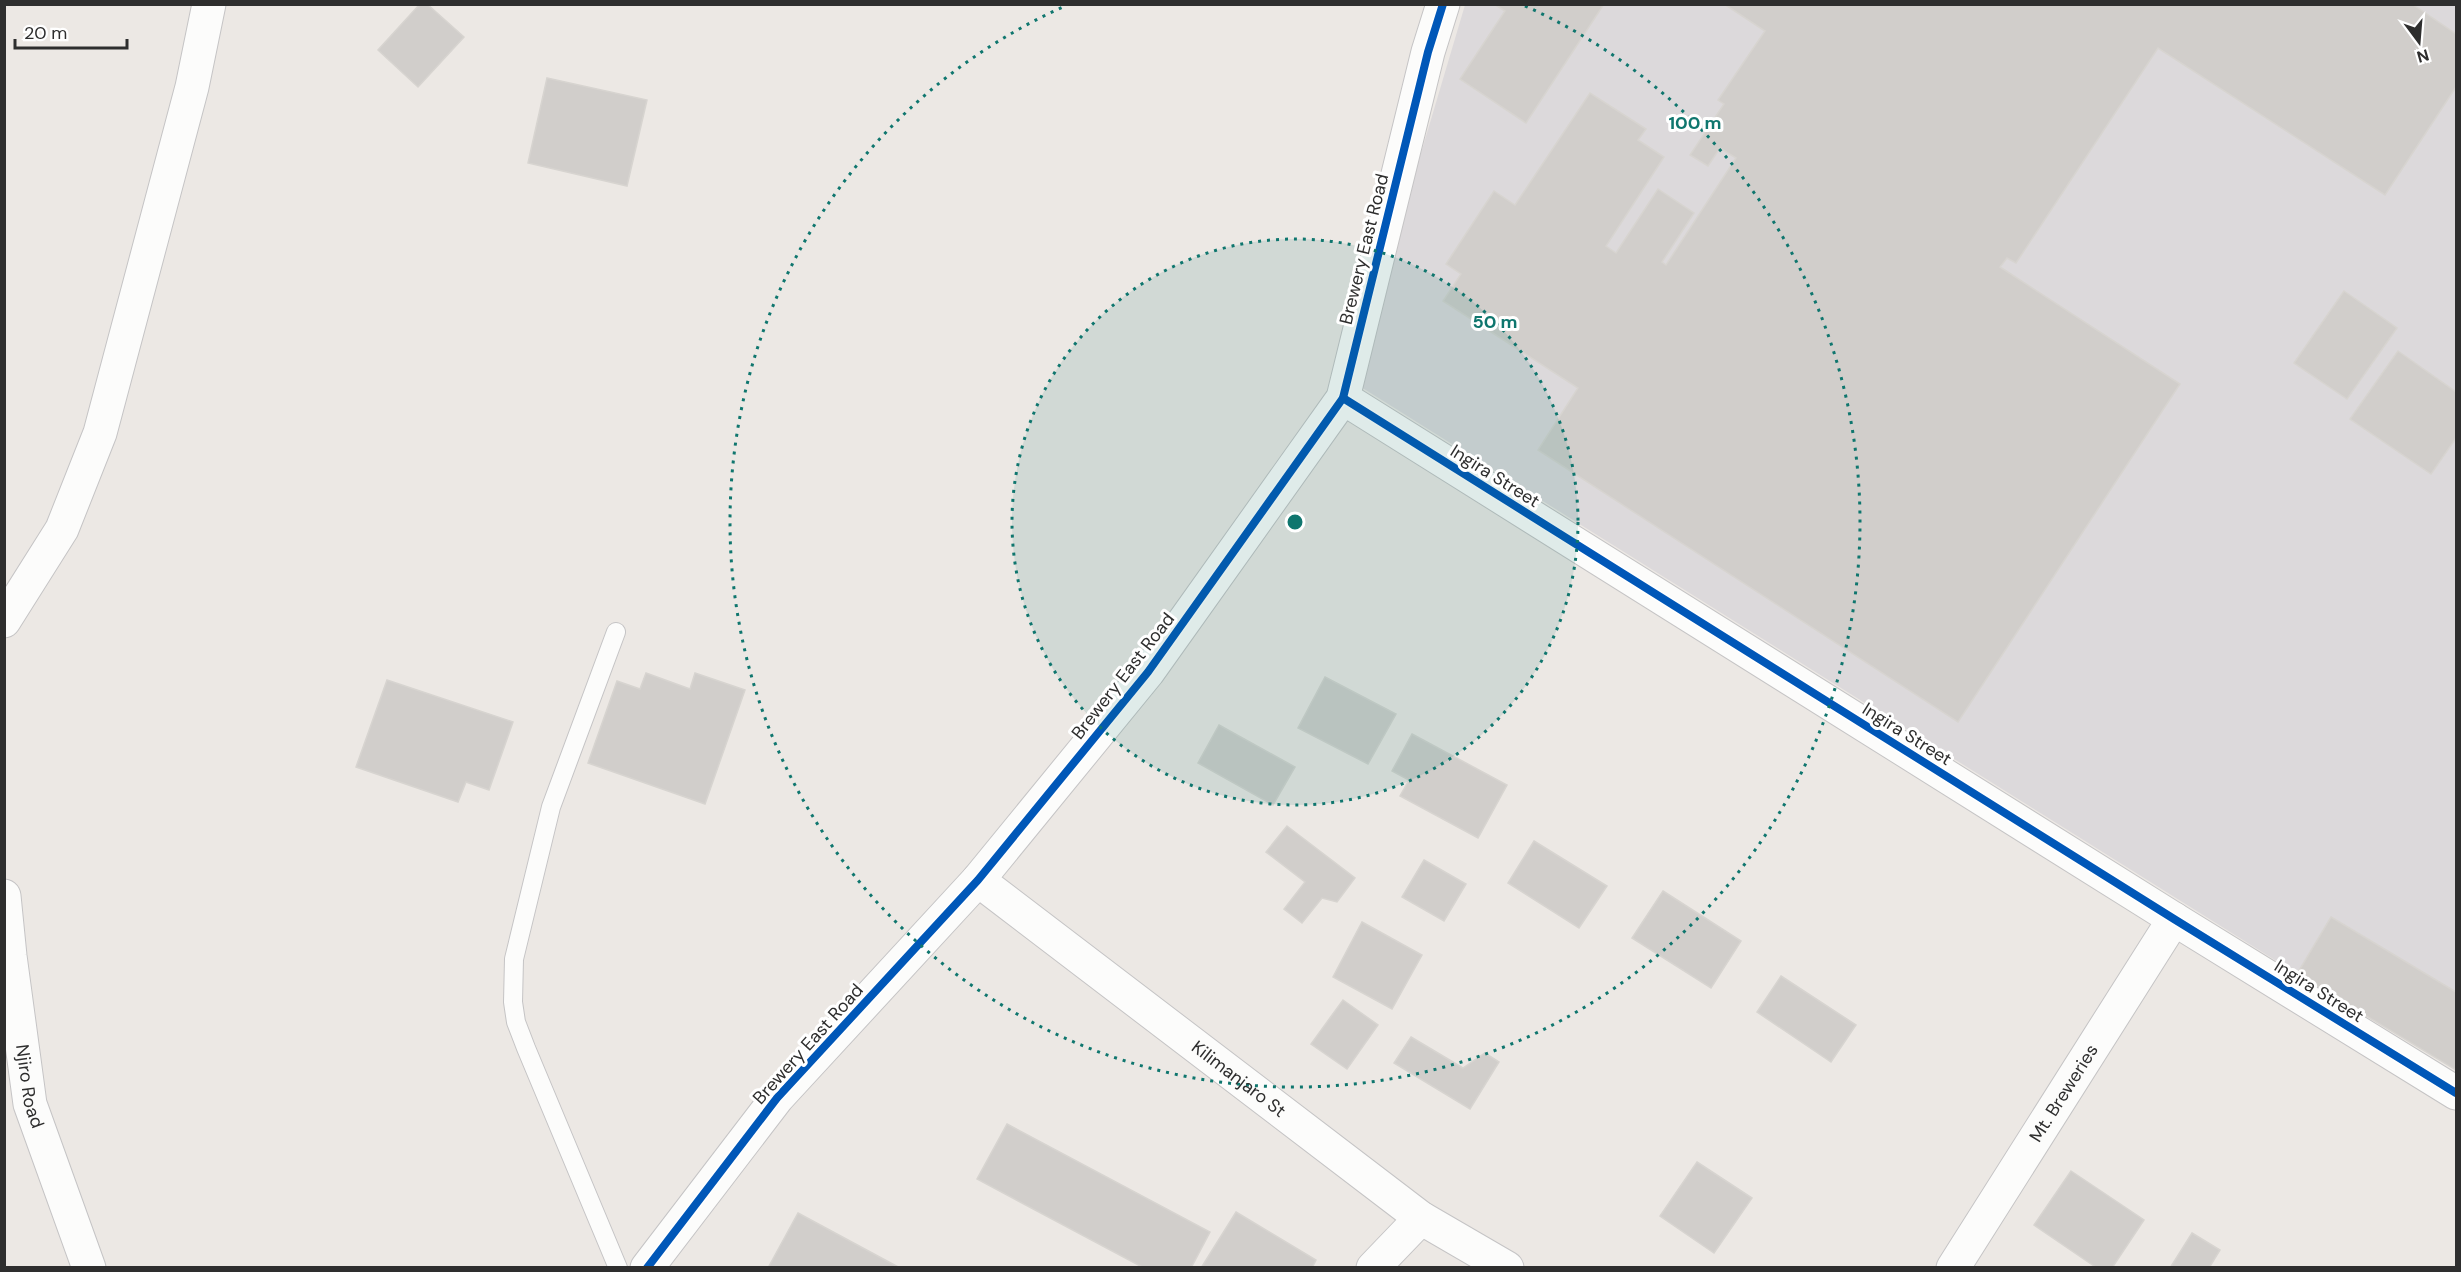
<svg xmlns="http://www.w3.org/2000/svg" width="2461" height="1272" viewBox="0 0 2461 1272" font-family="'DM Sans',sans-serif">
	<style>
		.industrial { fill: #dcd9db }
		.building { fill: #d1cecb; stroke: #d7d4d0; stroke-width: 1.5 }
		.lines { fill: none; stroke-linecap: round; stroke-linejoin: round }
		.service-casing { stroke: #c5c4c5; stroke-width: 20 }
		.minor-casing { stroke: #c5c4c5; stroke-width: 35 }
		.tertiary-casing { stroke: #c5c4c5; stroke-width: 35 }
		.service { stroke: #fcfcfb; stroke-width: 18 }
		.minor { stroke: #fcfcfb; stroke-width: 33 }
		.tertiary { stroke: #fcfcfb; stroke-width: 33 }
		.cycleway-casing { stroke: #fff; stroke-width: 11 }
		.cycleway { stroke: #0057b8; stroke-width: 8 }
		.ring { fill: none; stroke: #0f766e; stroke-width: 3; stroke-dasharray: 3 6 }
		.labels { text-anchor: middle; stroke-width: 6; stroke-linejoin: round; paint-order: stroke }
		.street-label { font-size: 18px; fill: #2e2e2e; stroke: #fff }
		.centre { fill: #0f766e; stroke: #fff; stroke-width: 3 }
		.ring-label { font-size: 18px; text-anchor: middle; font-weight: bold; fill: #0f766e; stroke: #fff; stroke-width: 6; stroke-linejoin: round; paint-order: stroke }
	</style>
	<rect width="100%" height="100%" fill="#ece8e4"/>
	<polygon class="industrial" points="1465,5 2456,5 2456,1070 2297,974 1353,382"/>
	<g class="building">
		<polygon points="420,4 427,4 464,37 418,87 378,50"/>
		<polygon points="1494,4 1604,4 1526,123 1460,79 1505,11"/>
		<polygon points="1724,4 2412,4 2456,34 2456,87 2385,195 2158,48 2016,263 2007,258 2000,267 2180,384 1958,722 1538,450 1578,388 1443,301 1461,274 1446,264 1494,191 1515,205 1590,93 1646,129 1638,140 1664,157 1606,246 1616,253 1658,189 1694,213 1662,262 1666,265 1736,158 1720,148 1708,166 1690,155 1724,104 1718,100 1765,31"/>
		<polygon points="547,78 647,100 627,186 528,163"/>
		<polygon points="2344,291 2397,328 2347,399 2294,363"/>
		<polygon points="2398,351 2456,392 2456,438 2431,474 2350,419"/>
		<polygon points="646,673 690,689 695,673 745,690 705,804 588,763 617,681 640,689"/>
		<polygon points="1325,677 1396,714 1368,764 1298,728"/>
		<polygon points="387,680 513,722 489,790 466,782 458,802 356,767"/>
		<polygon points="1219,725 1295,767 1273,805 1198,763"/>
		<polygon points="1412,734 1507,785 1478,838 1400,796 1409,780 1392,771"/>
		<polygon points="1287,826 1355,878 1337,902 1322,898 1302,923 1284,909 1305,882 1266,852"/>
		<polygon points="1534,841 1607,886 1579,928 1508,883"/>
		<polygon points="1424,860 1466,884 1444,921 1402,897"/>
		<polygon points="1663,891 1741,941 1711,988 1632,938"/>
		<polygon points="2331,917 2456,992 2456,1070 2297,974"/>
		<polygon points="1362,922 1422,955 1392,1009 1333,977"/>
		<polygon points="1781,976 1856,1025 1831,1062 1757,1012"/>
		<polygon points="1343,1000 1378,1025 1347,1069 1311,1044"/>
		<polygon points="1411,1037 1463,1068 1485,1053 1499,1062 1470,1109 1394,1063"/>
		<polygon points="1007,1124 1210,1232 1191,1268 1144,1268 977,1179"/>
		<polygon points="1697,1162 1752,1198 1714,1253 1660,1216"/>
		<polygon points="2071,1171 2144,1220 2112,1268 2097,1268 2034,1225"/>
		<polygon points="1236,1212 1316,1260 1312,1268 1201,1268"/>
		<polygon points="798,1213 900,1268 768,1268"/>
		<polygon points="2192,1233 2220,1250 2209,1268 2170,1268"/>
	</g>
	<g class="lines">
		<g class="service-casing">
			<polyline id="service" points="616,632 551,807 514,959 513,1002 516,1022 526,1048 618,1268"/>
		</g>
		<g class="minor-casing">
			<g id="minor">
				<polyline points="4,621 62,529 100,433 192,87 209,4"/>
				<path id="s1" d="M 978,880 L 1421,1218 L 1507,1268"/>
				<polyline points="1373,1268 1421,1218"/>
				<path id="s2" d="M 1953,1268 L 2174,919"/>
			</g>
		</g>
		<g class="tertiary-casing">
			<g id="tertiary">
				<polyline points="1343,398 2174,919 2456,1093"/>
				<path id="s3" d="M 4,896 L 10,956 L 30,1104 L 89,1268"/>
				<polyline points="647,1268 777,1098 978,880 1148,672 1343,398 1428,52 1443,4"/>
			</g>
		</g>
		<use href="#service" class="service"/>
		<use href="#minor" class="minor"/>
		<use href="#tertiary" class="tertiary"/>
		<g class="cycleway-casing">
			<g id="cycleway">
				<polyline points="1343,398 2174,919 2456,1093"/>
				<polyline points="647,1268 777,1098 978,880 1148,672 1343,398 1428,52 1443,4"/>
			</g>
		</g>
		<use href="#cycleway" class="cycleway"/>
	</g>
	<circle cx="1295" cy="522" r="283" fill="#0f766e" fill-opacity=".12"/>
	<g class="ring">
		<circle cx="1295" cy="522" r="283"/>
		<path d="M1525 6A565 565 0 1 1 1065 6"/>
	</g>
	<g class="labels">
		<g class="street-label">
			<text transform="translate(1364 249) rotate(-76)" y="6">Brewery East Road</text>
			<text transform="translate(1495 476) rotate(32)" y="6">Ingira Street</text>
			<text transform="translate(1123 676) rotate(-52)" y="6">Brewery East Road</text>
			<text transform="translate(1907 734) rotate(32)" y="6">Ingira Street</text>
			<text transform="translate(2319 991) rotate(32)" y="6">Ingira Street</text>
			<text transform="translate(808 1044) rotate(-48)" y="6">Brewery East Road</text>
			<text dy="6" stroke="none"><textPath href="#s1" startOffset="328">Kilimanjaro St</textPath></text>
			<text dy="6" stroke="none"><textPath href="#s3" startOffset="192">Njiro Road</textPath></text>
			<text dy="6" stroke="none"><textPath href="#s2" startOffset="207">Mt. Breweries</textPath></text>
		</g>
	</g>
	<circle cx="1295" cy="522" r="9" class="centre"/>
	<g class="ring-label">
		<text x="1695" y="129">100 m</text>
		<text x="1495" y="328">50 m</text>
	</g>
	<rect width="2461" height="1272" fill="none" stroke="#2e2e2e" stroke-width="12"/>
	<g transform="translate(2419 42) rotate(164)" stroke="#ffffff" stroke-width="4.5" paint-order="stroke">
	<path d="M0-4.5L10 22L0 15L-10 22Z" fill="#2e2e2e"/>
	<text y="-9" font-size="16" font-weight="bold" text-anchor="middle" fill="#2e2e2e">N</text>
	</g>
	<path d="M15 39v9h112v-9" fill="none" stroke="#2e2e2e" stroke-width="3"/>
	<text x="24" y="39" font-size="18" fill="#2e2e2e" stroke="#ffffff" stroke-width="4.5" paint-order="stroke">20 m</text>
</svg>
